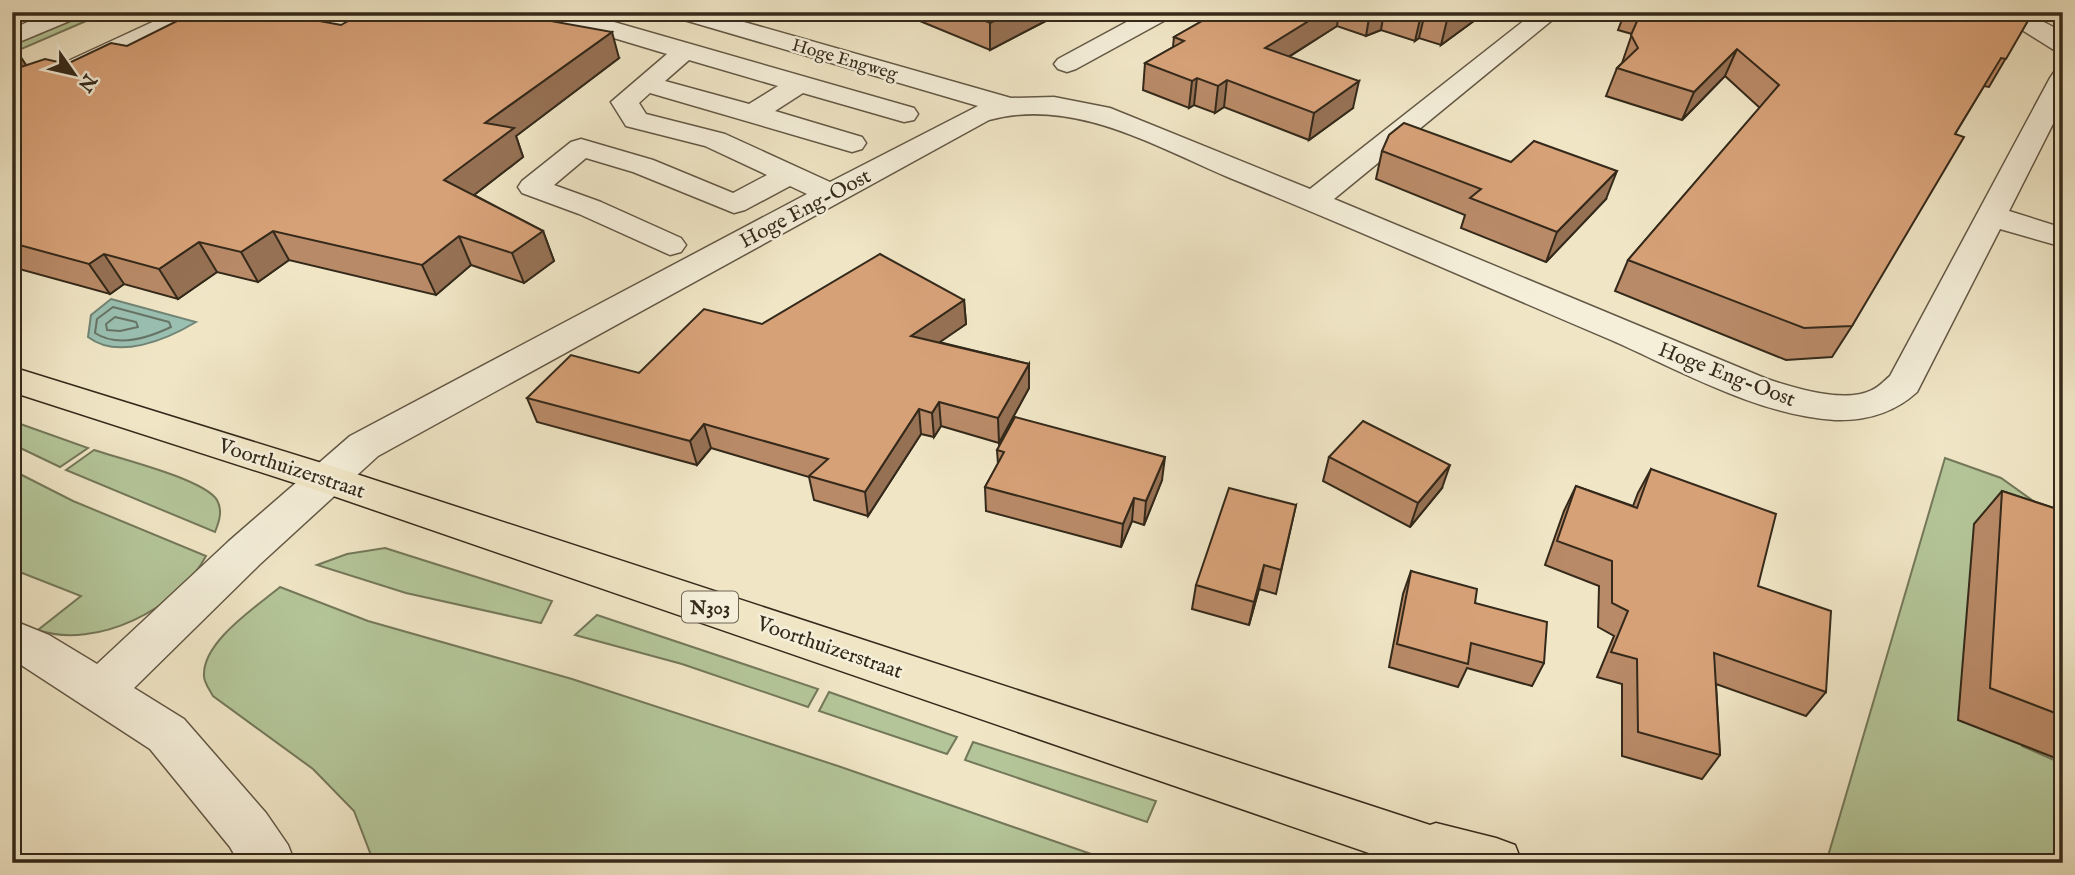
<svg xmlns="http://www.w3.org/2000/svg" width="2075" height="875" viewBox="0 0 2075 875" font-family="'IM FELL English',serif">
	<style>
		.green { fill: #b4c699; stroke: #74785a; stroke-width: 2 }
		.water { fill: #9ac0b2; stroke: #718475; stroke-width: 2 }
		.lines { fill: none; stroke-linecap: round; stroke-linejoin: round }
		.shore { stroke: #677466; stroke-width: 2 }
		.minor-casing { stroke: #635845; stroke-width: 3 }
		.major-casing { stroke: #34291a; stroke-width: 3 }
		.minor { fill: #f5efda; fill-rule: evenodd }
		.major { fill: #f0e6c6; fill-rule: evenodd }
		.wall { fill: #b98a67; stroke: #34291a; stroke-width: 2 }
		.shaded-wall { fill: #967154; stroke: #34291a; stroke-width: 2 }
		.building { fill: #d7a178; stroke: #34291a; stroke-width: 2 }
		.labels { text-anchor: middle; stroke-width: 5; stroke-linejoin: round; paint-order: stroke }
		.far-street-label { font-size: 18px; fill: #34291a; stroke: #f5efda }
		.shield { fill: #f5efda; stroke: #6e6454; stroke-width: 2 }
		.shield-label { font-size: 19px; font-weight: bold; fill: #34291a }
		.street-label { font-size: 21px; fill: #34291a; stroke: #f5efda }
	</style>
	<rect width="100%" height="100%" fill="#f0e6c6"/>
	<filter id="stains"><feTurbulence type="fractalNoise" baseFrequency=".00286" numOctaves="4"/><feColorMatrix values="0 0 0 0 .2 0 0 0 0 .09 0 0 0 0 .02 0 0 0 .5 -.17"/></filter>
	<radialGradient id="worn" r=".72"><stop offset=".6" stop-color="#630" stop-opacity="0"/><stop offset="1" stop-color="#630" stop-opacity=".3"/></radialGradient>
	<g class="green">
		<polygon points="83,12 107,12 12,53 12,43"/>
		<polygon points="12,421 88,448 60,467 12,444"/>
		<path d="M 94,450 C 121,459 204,479 217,500 C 223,511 219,522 215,532 L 66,470 Z"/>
		<polygon points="1945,458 2001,478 2063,522 2029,541 2022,746 2063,764 2063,863 1826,863"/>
		<path d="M 12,470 L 73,501 L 206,556 C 178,609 96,650 38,630 L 81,596 L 12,569 Z"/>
		<polygon points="385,548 552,601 541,623 406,593 317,565 347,554"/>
		<path d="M 280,587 L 368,621 L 572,679 L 838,766 L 1117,863 L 374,863 L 354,811 L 313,769 L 213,696 C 210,690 204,683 204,676 C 202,642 256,607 280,587 Z"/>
		<polygon points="597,615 818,689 808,707 682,664 575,635"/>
		<polygon points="829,692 957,737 947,754 819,711"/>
		<polygon points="973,742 1156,801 1147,822 965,760"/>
	</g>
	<path class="water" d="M 111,299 L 196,322 C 166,340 118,360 88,337 L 91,315 Z"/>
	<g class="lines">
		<g class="shore">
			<path d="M 113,307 L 169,322 L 171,327 C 148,338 118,348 95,333 L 97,319 Z"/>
			<polygon points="115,317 136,322 138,327 120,331 107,330 106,324"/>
		</g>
		<g class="minor-casing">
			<g id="minor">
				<polygon points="50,12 83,12 79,17 12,45 12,29"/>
				<polygon points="174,12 206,12 202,17 84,72 75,75 66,72 62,67 66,62"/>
				<path d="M 540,12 L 579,12 L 914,108 L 918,114 L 914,120 L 904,122 L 803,93 L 775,111 L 862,137 L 866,143 L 862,149 L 852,152 L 650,93 L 639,103 L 646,114 L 725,134 L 830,182 L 978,106 L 674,17 L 670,12 L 709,12 L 1011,98 L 1054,97 L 1110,108 L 1310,189 L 1535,12 L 1562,12 L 1334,199 L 1767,379 C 1795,388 1844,404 1872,390 C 1879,387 1884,381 1890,376 L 2050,78 L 2054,72 L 2063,70 L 2063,104 L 2009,211 L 2063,228 L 2063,247 L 2000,229 L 1917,392 C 1894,413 1866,421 1835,420 C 1760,416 1679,370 1611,340 C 1484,286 1358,230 1230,178 C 1154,146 1074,97 989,120 L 378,456 L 259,565 L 134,688 L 184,719 L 266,813 L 288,845 L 295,863 L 239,863 L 230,847 L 150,749 L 12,659 L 12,620 L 49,635 L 97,664 L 229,541 L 350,436 L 807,194 L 790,186 L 745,210 L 734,213 L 633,172 L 586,158 L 554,185 L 601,202 L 681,238 L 686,245 L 681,252 L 670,255 L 579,214 L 522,193 L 518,187 L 522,181 L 571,142 L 581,139 L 653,160 L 733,193 L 767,175 L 705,146 L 626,126 L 611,102 L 667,54 L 544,17 ZM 689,60 L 778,86 L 749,104 L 665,81 Z"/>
				<polygon points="1145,12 1175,12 1171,17 1076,69 1067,72 1058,69 1054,64 1058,59"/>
				<path d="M 1981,12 C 2015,12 2034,14 2063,33 L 2063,52 L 2054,50 L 2022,30 L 1985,17 Z"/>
			</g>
		</g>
		<g class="major-casing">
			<polygon id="major" points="12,367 341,469 1430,825 1436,823 1496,838 1515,845 1522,863 1398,863 313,489 12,392"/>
		</g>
		<use href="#minor" class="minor"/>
		<use href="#major" class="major"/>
	</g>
	<g class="wall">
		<polygon points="898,12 1063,12 990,50"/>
		<polygon points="1218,12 1486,12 1441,45 1419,38 1415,41 1381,30 1366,36 1337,26 1289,57 1353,108 1309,140 1224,107 1215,113 1194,105 1189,108 1143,90 1145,63 1173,47 1174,37"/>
		<polygon points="1625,12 2033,12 1989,87 1984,86 1955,134 1852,326 1832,357 1786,360 1615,291 1628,260 1760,108 1725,76 1682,120 1606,96 1617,68 1622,63 1632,34 1618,30"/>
		<polygon points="521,16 619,58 516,136 523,157 474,195 543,231 554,261 524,283 471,265 436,295 289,260 258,282 217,272 178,299 124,284 110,294 12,267 12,45 26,65 67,64 341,25"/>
		<polygon points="1382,151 1606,199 1546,262 1461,228 1465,215 1376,179"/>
		<polygon points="964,300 966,324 939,342 1029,364 1029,388 999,443 941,426 934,437 921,434 868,516 814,500 809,477 711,448 697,465 537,422 527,398"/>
		<polygon points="997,450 1162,480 1144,525 1132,521 1121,547 986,511 985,487 998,464"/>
		<polygon points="1329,457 1442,488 1410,527 1323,481"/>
		<polygon points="1651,469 1758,586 1826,692 1806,716 1716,684 1720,755 1702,779 1622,756 1622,684 1597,677 1614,636 1598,627 1599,586 1545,565 1564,511 1576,486 1633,506 1638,493"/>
		<polygon points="2002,491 2063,511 2063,761 1958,720 1974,524"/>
		<polygon points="1296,505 1276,594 1259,589 1249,625 1192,609 1196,585"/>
		<polygon points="1411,571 1475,603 1544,663 1532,686 1467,668 1458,687 1389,667 1403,594"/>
	</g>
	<g class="shaded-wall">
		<polygon points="494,12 520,12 523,23"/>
		<polygon points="1010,12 1063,12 990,50 990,23"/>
		<polygon points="1323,12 1339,12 1337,26 1261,74 1265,48"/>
		<polygon points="1370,12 1384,12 1381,30 1366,36"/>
		<polygon points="1458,12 1486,12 1441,45 1447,20"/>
		<polygon points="1425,13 1419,38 1415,41 1421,15"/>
		<polygon points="612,32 619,58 516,136 523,157 456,209 444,180 485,123"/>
		<polygon points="14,47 32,74 12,68 12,50"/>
		<polygon points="1737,49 1725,76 1682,120 1694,92"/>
		<polygon points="1197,78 1194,105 1189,108 1192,81"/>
		<polygon points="1227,80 1224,107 1215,113 1218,86"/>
		<polygon points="1359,81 1353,108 1309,140 1314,113"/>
		<polygon points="1617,171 1606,199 1546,262 1557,232"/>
		<polygon points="273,231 289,260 258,282 241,252"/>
		<polygon points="543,231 554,261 524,283 512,253"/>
		<polygon points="459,236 471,265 436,295 422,265"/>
		<polygon points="199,242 217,272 178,299 159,269"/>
		<polygon points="104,254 124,284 110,294 89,264"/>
		<polygon points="964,300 966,324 914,360 911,336"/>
		<polygon points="1029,364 1029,388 999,443 998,418"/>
		<polygon points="939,402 941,426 934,437 932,413"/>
		<polygon points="919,409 921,434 868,516 865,492"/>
		<polygon points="704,424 711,448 697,465 690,441"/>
		<polygon points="1165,457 1162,480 1144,525 1146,501"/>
		<polygon points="1450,465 1442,488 1410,527 1418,503"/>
		<polygon points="1134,498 1132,521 1121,547 1123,524"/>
		<polygon points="1264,565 1259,589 1249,625 1254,602"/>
	</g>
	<g class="building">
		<polygon points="195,12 271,12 341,25 364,12 501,12 612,32 485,123 514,128 444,180 543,231 512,253 459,236 422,265 273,231 241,252 199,242 159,269 104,254 89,264 12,243 12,65 21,67 45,59 67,64 111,43 127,46"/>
		<polygon points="963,12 1010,12 990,23"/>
		<polygon points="1218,12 1323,12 1265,48 1359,81 1314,113 1227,80 1218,86 1197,78 1192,81 1145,63 1184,41 1174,37"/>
		<polygon points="1411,12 1458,12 1447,20 1425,13 1421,15"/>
		<polygon points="1641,12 2033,12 2006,59 2001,58 1955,134 1964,137 1852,326 1804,328 1628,260 1779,85 1737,49 1694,92 1617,68 1638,48 1631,35"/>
		<polygon points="1404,123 1511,162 1534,141 1617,171 1557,232 1470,198 1481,189 1382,151 1389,135"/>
		<polygon points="880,254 964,300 911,336 1029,364 998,418 939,402 932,413 919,409 865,492 809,476 828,459 704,424 690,441 527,398 571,355 639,373 704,309 762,324"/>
		<polygon points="1015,417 1165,457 1146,501 1134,498 1123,524 985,487 1004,452 997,450"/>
		<polygon points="1363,421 1450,465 1418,503 1329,457"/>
		<polygon points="1651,469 1776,514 1758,586 1831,611 1826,692 1714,653 1720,755 1638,732 1637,659 1611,652 1628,611 1612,603 1612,561 1557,541 1576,486 1637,508"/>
		<polygon points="1229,488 1296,505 1281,570 1264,565 1254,602 1196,585"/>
		<polygon points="2002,491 2063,511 2063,716 1990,688"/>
		<polygon points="1411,571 1477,589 1475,603 1547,622 1544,663 1471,643 1468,664 1397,644"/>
	</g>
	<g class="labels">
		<g class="far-street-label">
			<text transform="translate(845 59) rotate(16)" y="6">Hoge Engweg</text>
		</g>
		<rect class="shield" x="682" y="591.5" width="56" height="31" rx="5"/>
		<g class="shield-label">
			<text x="710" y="614">N303</text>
		</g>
		<g class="street-label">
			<text transform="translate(805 208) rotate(-28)" y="7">Hoge Eng-Oost</text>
			<text transform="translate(1727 374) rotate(21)" y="7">Hoge Eng-Oost</text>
			<text transform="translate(292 468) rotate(18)" y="7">Voorthuizerstraat</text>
			<text transform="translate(830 647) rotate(19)" y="7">Voorthuizerstraat</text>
		</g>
	</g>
	<rect width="2075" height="875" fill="none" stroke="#f0e6c6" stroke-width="42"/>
	<rect x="14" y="14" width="2047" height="847" fill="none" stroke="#34291a" stroke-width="3.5"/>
	<rect x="21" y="21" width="2033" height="833" fill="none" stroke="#34291a" stroke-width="2"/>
	<g transform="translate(74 74) rotate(124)" stroke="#f5efda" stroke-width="5" paint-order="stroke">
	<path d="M0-5L12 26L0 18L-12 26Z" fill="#34291a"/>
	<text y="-10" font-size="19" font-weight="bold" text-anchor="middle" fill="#34291a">N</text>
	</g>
	<rect width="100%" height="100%" filter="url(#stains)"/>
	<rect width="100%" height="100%" fill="url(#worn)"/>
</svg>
